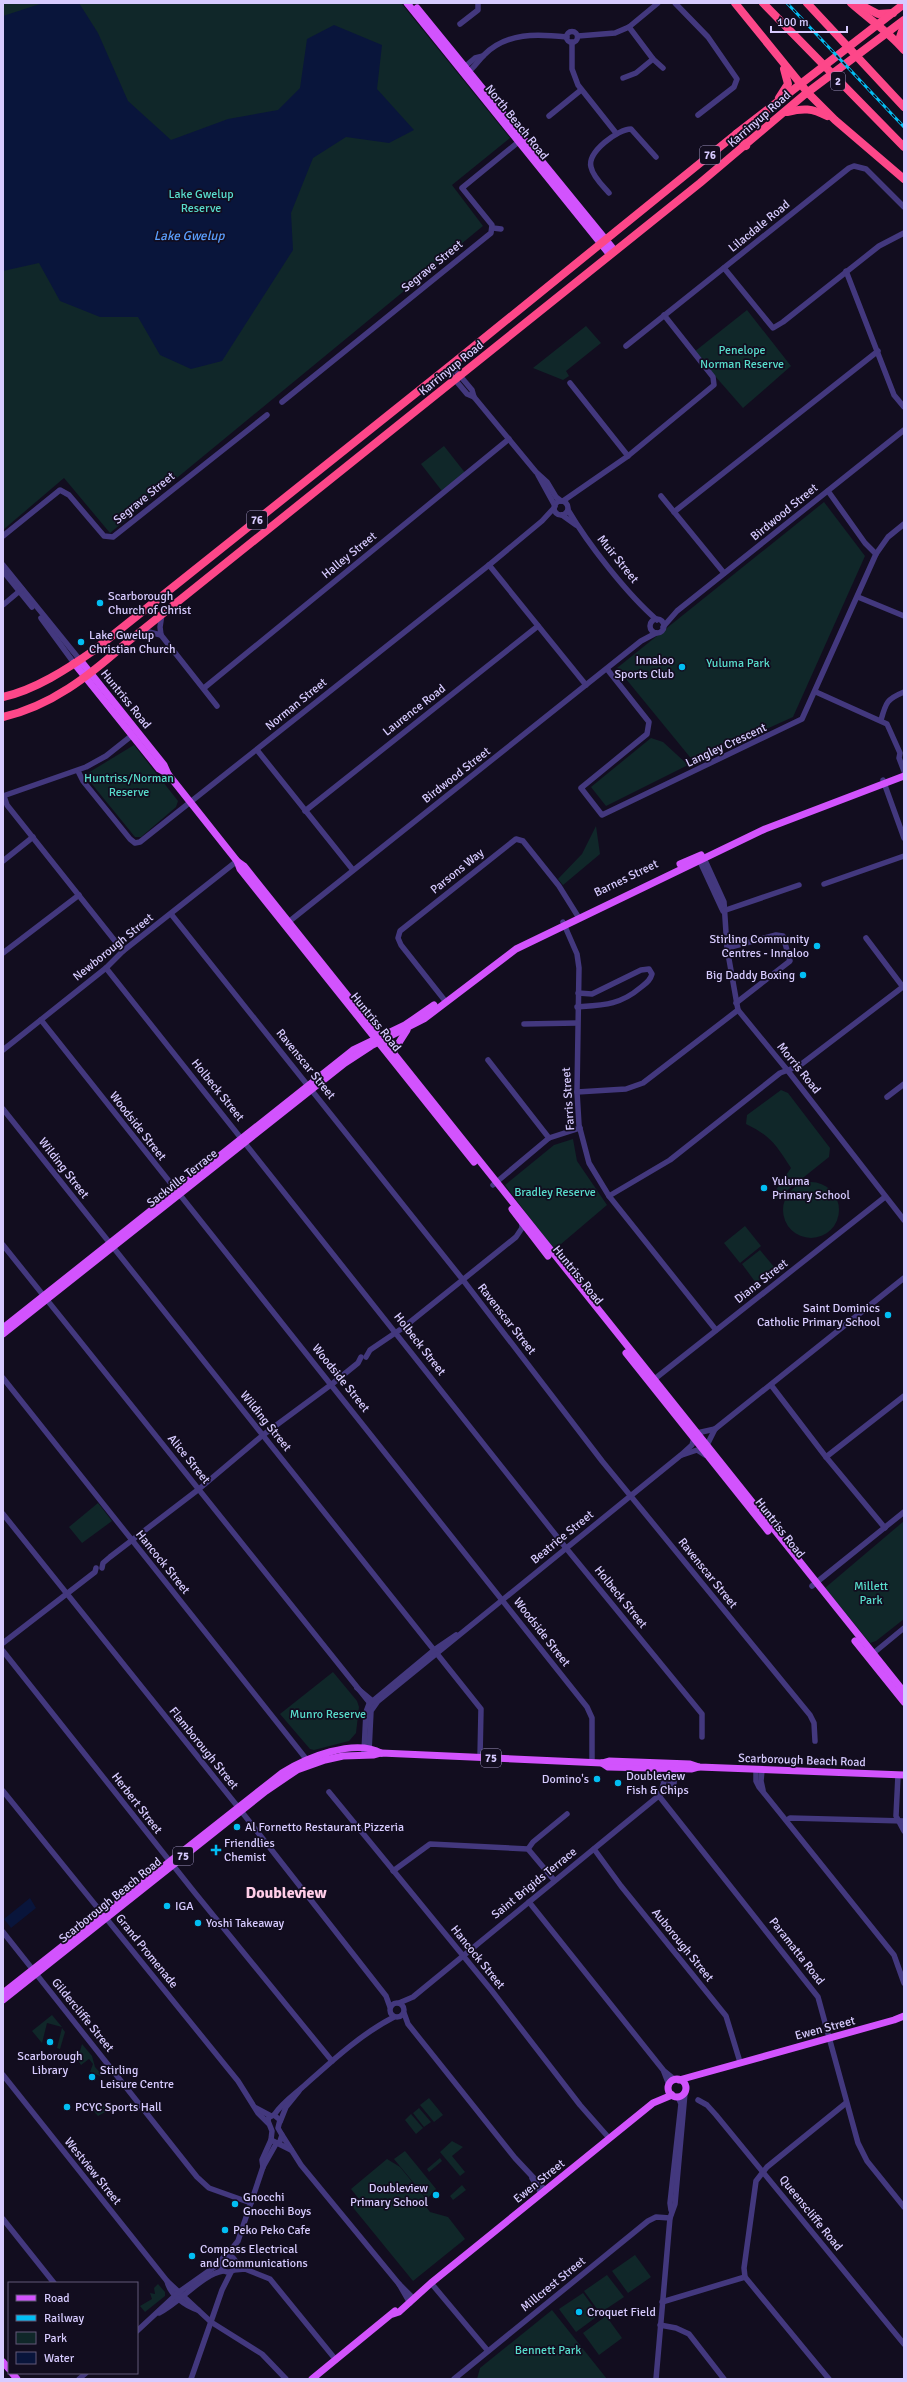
<svg xmlns="http://www.w3.org/2000/svg" width="907" height="2382" viewBox="0 0 907 2382" font-family="Signika,sans-serif">
	<style>
		.green { fill: #102729 }
		.water { fill: #09153b }
		.lines { fill: none; stroke-linecap: round; stroke-linejoin: round }
		.minor { stroke: #43387e; stroke-width: 5.5 }
		.major { stroke: #d253fd; stroke-width: 7 }
		.highway { stroke: #fd4789; stroke-width: 8 }
		.rail-casing { stroke: #02bef3; stroke-width: 3 }
		.rail { stroke: #120d1f; stroke-width: 1.5; stroke-dasharray: 4.5; stroke-linecap: butt }
		.poi-dot { fill: #02bef3; stroke: #120d1f; stroke-width: 1.5 }
		.labels { text-anchor: middle; stroke-width: 3.5; stroke-linejoin: round; paint-order: stroke }
		.shield { fill: #120d1f; stroke: #9c92bc; stroke-width: 1 }
		.shield-label { font-size: 11px; font-weight: bold; fill: #d7cbff }
		.street-label { font-size: 12px; fill: #d7cbff; stroke: #120d1f }
		.park-label { font-size: 12px; fill: #58ddcc; stroke: #120d1f }
		.poi-label { font-size: 12px; fill: #d7cbff; stroke: #120d1f; text-anchor: start }
		.water-label { font-size: 13px; font-style: italic; fill: #5a9efd; stroke: #120d1f }
		.district-label { font-size: 16px; font-weight: bold; fill: #ffcde7; stroke: #120d1f }
	</style>
	<rect width="100%" height="100%" fill="#120d1f"/>
	<g class="green">
		<polygon points="3,3 401,3 510,138 452,185 483,226 110,533 64,478 3,530"/>
		<polygon points="747,310 791,366 743,408 694,352"/>
		<polygon points="586,326 601,343 566,371 569,376 563,380 533,368"/>
		<polygon points="444,446 466,474 442,491 421,464"/>
		<polygon points="824,502 865,556 793,717 694,762 617,668"/>
		<polygon points="651,738 663,742 688,765 606,806 591,787"/>
		<polygon points="134,745 178,801 176,807 141,837 135,837 87,778 88,773"/>
		<polygon points="596,826 600,854 563,885 558,879 582,854"/>
		<path d="M 781,1090 L 788,1093 L 830,1148 L 829,1157 L 774,1201 L 771,1197 L 791,1168 C 776,1145 771,1136 746,1124 L 747,1115 Z"/>
		<polygon points="573,1139 577,1161 607,1205 554,1250 505,1185 554,1145"/>
		<circle cx="811" cy="1210" r="28"/>
		<polygon points="745,1226 761,1246 740,1263 724,1243"/>
		<polygon points="760,1250 775,1268 756,1283 742,1264"/>
		<polygon points="98,1503 112,1521 82,1543 69,1527"/>
		<polygon points="904,1521 904,1619 876,1641 870,1643 825,1588"/>
		<polygon points="333,1672 357,1701 359,1707 356,1733 349,1741 314,1750 310,1749 280,1714"/>
		<polygon points="52,2015 62,2027 47,2023 42,2043 32,2031"/>
		<polygon points="62,2028 65,2032 60,2049 57,2048"/>
		<polygon points="82,2044 92,2056 95,2067 102,2075 100,2076 90,2072 93,2064 89,2059 81,2065 74,2054 75,2050 80,2051"/>
		<polygon points="429,2098 443,2115 434,2122 420,2105"/>
		<polygon points="96,2102 112,2105 107,2111 98,2116 91,2108"/>
		<polygon points="419,2108 431,2122 424,2127 413,2113"/>
		<polygon points="411,2114 423,2128 416,2134 405,2120"/>
		<polygon points="452,2141 463,2147 452,2156 465,2172 460,2176 440,2152"/>
		<polygon points="405,2151 436,2189 427,2199 394,2159"/>
		<polygon points="440,2158 442,2161 429,2172 427,2169"/>
		<polygon points="387,2159 400,2167 427,2200 427,2208 430,2212 448,2217 465,2239 413,2281 351,2205 359,2199 351,2189"/>
		<polygon points="462,2185 466,2190 453,2200 450,2196"/>
		<polygon points="635,2255 651,2277 628,2293 612,2271"/>
		<polygon points="607,2275 624,2297 600,2313 584,2291"/>
		<polygon points="158,2284 165,2292 165,2296 145,2312 140,2306 152,2299 150,2293 155,2294 154,2288"/>
		<polygon points="583,2293 599,2315 576,2332 559,2309"/>
		<polygon points="552,2310 607,2379 477,2379 480,2368"/>
		<polygon points="606,2316 622,2338 599,2355 583,2333"/>
	</g>
	<g class="water">
		<polygon points="79,3 98,33 128,101 171,140 228,119 278,110 300,88 307,39 334,25 382,45 377,89 414,130 389,143 346,137 313,158 291,213 293,250 222,361 191,369 160,355 138,317 100,317 60,301 39,263 3,271 3,16 40,4"/>
		<polygon points="30,1898 36,1908 11,1928 4,1919"/>
	</g>
	<g class="lines">
		<g class="minor">
			<polyline points="675,3 708,37 737,79 734,87 698,115"/>
			<polyline points="460,24 478,10 478,3"/>
			<polyline points="629,27 653,59 663,68"/>
			<circle cx="572" cy="37" r="5.5"/>
			<polyline points="578,36 615,33 629,27 658,3"/>
			<polyline points="572,42 572,69 578,85 616,133"/>
			<polyline points="462,69 475,58 483,56"/>
			<path d="M 467,73 C 474,68 478,61 484,55 C 507,32 537,34 567,37"/>
			<polyline points="623,78 636,73 653,59"/>
			<polyline points="549,116 581,90"/>
			<path d="M 609,193 C 603,186 593,177 591,167 C 587,152 618,129 631,129 L 656,157"/>
			<polyline points="493,228 501,229"/>
			<polyline points="724,268 773,328 783,322 879,246 904,233"/>
			<polyline points="846,271 894,395 904,407"/>
			<polyline points="626,346 849,168 854,166 866,169 904,207"/>
			<polyline points="451,365 472,390 474,397 536,472 547,482 556,497 561,501"/>
			<polyline points="446,369 467,394 474,397"/>
			<polyline points="570,383 628,456"/>
			<polyline points="282,402 491,233 492,225 462,188 522,139"/>
			<polyline points="538,475 555,506"/>
			<polyline points="828,491 865,543 876,554"/>
			<polyline points="661,496 724,573"/>
			<polyline points="563,501 628,456 714,385 713,377 664,315"/>
			<circle cx="561" cy="508" r="7"/>
			<path d="M 568,510 C 588,544 627,594 657,620"/>
			<polyline points="674,512 878,351"/>
			<polyline points="562,515 576,525"/>
			<polyline points="3,536 60,490 69,495 104,536 113,537 267,415"/>
			<polyline points="3,565 80,660"/>
			<polyline points="489,565 586,685"/>
			<polyline points="3,571 32,607"/>
			<polyline points="858,597 904,616"/>
			<polyline points="3,605 22,589"/>
			<polyline points="162,614 160,627 161,635 217,706"/>
			<polyline points="41,618 74,663"/>
			<circle cx="657" cy="626" r="7"/>
			<polyline points="663,627 677,611 904,430"/>
			<polyline points="140,632 149,632 161,635"/>
			<polyline points="607,669 649,722 647,734 581,788 602,815 802,719 876,554 888,537 904,524"/>
			<polyline points="204,688 509,439"/>
			<polyline points="816,692 887,724 900,753 899,758 904,771"/>
			<path d="M 881,720 C 886,702 887,699 904,692"/>
			<polyline points="257,750 353,870"/>
			<polyline points="78,771 83,781 130,839 135,843 140,842 489,565 542,521 554,508"/>
			<polyline points="883,780 904,838"/>
			<polyline points="3,796 86,767 106,756 135,733"/>
			<polyline points="4,796 7,805 123,951"/>
			<polyline points="305,811 538,626"/>
			<polyline points="703,856 724,902 727,948 738,1010 788,1071 904,1220"/>
			<polyline points="698,857 722,909"/>
			<polyline points="3,861 33,837"/>
			<polyline points="824,884 904,856"/>
			<polyline points="723,911 799,885"/>
			<polyline points="171,914 463,1280 602,1461 810,1715 814,1723 815,1741"/>
			<polyline points="563,922 577,954 579,968 577,1092 579,1125 589,1163 609,1196 716,1330"/>
			<polyline points="286,924 641,641 656,633"/>
			<polyline points="866,938 903,987"/>
			<polyline points="727,948 776,935 783,936 790,961 736,1003"/>
			<polyline points="3,953 79,895"/>
			<polyline points="106,968 566,1548 702,1714 702,1737"/>
			<polyline points="446,1002 401,945 398,938 400,931 516,839 523,841 559,886 579,918"/>
			<path d="M 577,1007 C 603,1005 620,1005 640,988 C 646,983 650,981 652,974 L 649,969 L 641,970 L 592,994 L 578,993"/>
			<polyline points="41,1020 587,1707 592,1718 592,1763"/>
			<polyline points="524,1024 577,1023"/>
			<polyline points="3,1050 106,968 123,951 237,861"/>
			<polyline points="488,1060 549,1138"/>
			<polyline points="577,1092 626,1089 643,1083 738,1010"/>
			<polyline points="887,1097 904,1084"/>
			<polyline points="3,1109 481,1709 480,1757"/>
			<polyline points="493,1185 549,1138 580,1128"/>
			<polyline points="609,1196 670,1160 780,1073 799,1066 904,986"/>
			<polyline points="3,1245 373,1707"/>
			<polyline points="366,1357 370,1350 404,1327 516,1237 522,1228 522,1223"/>
			<polyline points="3,1378 307,1760"/>
			<polyline points="652,1381 885,1197"/>
			<polyline points="771,1385 826,1457 885,1528"/>
			<polyline points="697,1433 715,1429"/>
			<polyline points="707,1445 715,1429 904,1278"/>
			<polyline points="682,1455 697,1450 705,1455"/>
			<polyline points="826,1457 904,1396"/>
			<polyline points="3,1514 238,1807 386,1996 390,2007"/>
			<polyline points="102,1568 103,1563 110,1557 199,1489 263,1435 332,1384 358,1363 361,1357"/>
			<polyline points="812,1586 904,1512"/>
			<polyline points="3,1643 95,1572 96,1568"/>
			<polyline points="3,1651 195,1893 332,2061"/>
			<polyline points="870,1656 904,1628"/>
			<polyline points="357,1688 375,1703"/>
			<polyline points="369,1751 371,1711 378,1701 681,1455 692,1445 694,1438"/>
			<polyline points="364,1752 366,1712 369,1704 434,1650 456,1635"/>
			<polyline points="655,1768 664,1782 660,1794"/>
			<polyline points="756,1769 756,1781 759,1787 894,1955 904,1983"/>
			<polyline points="762,1770 761,1781 763,1790"/>
			<polyline points="898,1775 896,1816 904,1831"/>
			<polyline points="670,1786 671,1764"/>
			<polyline points="3,1791 238,2081 258,2113 268,2123"/>
			<polyline points="329,1792 492,1991 580,2105 609,2138"/>
			<polyline points="659,1796 818,1997 858,2143 867,2161 904,2207"/>
			<polyline points="787,1820 790,1818 904,1821"/>
			<polyline points="528,1849 533,1842 567,1814"/>
			<polyline points="594,1849 621,1886 726,2016 740,2062"/>
			<polyline points="393,1871 430,1844 528,1849 554,1880"/>
			<polyline points="529,1902 664,2071 675,2080"/>
			<polyline points="3,1932 197,2177 209,2188 251,2203"/>
			<circle cx="397" cy="2010" r="7"/>
			<polyline points="399,2003 413,1997 667,1789 674,1783 676,1766"/>
			<polyline points="404,2013 408,2024 515,2158 545,2190"/>
			<polyline points="664,2072 669,2085"/>
			<path d="M 3,2075 L 167,2281 C 170,2295 185,2306 198,2310"/>
			<polyline points="698,2100 707,2105 716,2115 904,2344"/>
			<polyline points="256,2108 271,2116"/>
			<path d="M 274,2115 C 283,2102 294,2095 305,2085 C 333,2060 361,2034 394,2017"/>
			<polyline points="280,2122 286,2107 299,2091"/>
			<polyline points="282,2135 301,2165 399,2284 414,2299"/>
			<polyline points="279,2144 282,2135 278,2128 280,2120 274,2115 269,2117 268,2121 272,2131 271,2140 291,2150"/>
			<polyline points="263,2167 262,2160 271,2140"/>
			<polyline points="532,2178 541,2193"/>
			<polyline points="671,2210 670,2203 681,2104 678,2097"/>
			<polyline points="3,2219 54,2283"/>
			<circle cx="228" cy="2264" r="8"/>
			<polyline points="226,2256 238,2241 263,2167 276,2144"/>
			<polyline points="234,2270 245,2269 270,2279 336,2360"/>
			<polyline points="167,2281 211,2322 262,2354 286,2379"/>
			<polyline points="431,2283 488,2351"/>
			<polyline points="399,2284 410,2303"/>
			<polyline points="662,2302 745,2277"/>
			<path d="M 159,2313 C 180,2303 202,2274 223,2271"/>
			<polyline points="660,2325 676,2328 689,2334 724,2379"/>
			<polyline points="137,2331 179,2292 220,2263"/>
			<polyline points="79,2379 86,2373"/>
			<polyline points="191,2379 222,2290 231,2272"/>
			<polyline points="454,2379 648,2221 656,2217 670,2218"/>
			<polyline points="656,2379 670,2218 675,2204 685,2093"/>
			<polyline points="829,2379 745,2277 744,2268 756,2181 767,2167 846,2103"/>
		</g>
		<g class="major">
			<polyline points="407,3 610,255"/>
			<polyline points="417,8 615,251"/>
			<polyline points="80,660 164,765 168,774 237,861 244,866 904,1692"/>
			<polyline points="74,663 159,769 168,774"/>
			<polyline points="237,861 240,869 474,1162"/>
			<polyline points="680,864 701,855"/>
			<polyline points="393,1052 407,1030"/>
			<polyline points="512,1209 548,1256"/>
			<polyline points="3,1328 353,1050 405,1025 434,1005"/>
			<polyline points="3,1334 345,1063 371,1046 424,1019 516,949 765,829 904,776"/>
			<polyline points="626,1353 768,1531"/>
			<polyline points="855,1641 904,1702"/>
			<polyline points="602,1763 608,1767 692,1769 699,1767"/>
			<path d="M 3,1993 L 282,1773 C 306,1758 354,1738 381,1753"/>
			<polyline points="3,2000 266,1791 297,1770 325,1760 343,1756 374,1755 381,1753 602,1763 609,1761 690,1764 699,1767 904,1775"/>
			<circle cx="677" cy="2088" r="9"/>
			<polyline points="679,2080 894,2020 904,2016"/>
			<polyline points="393,2314 399,2312 431,2283 653,2103 672,2095"/>
			<polyline points="3,2362 9,2369"/>
			<polyline points="12,2373 17,2379"/>
			<polyline points="312,2379 395,2311"/>
		</g>
		<g class="highway">
			<polyline points="735,3 808,93 835,120 904,179"/>
			<polyline points="763,3 904,147"/>
			<polyline points="807,3 904,107"/>
			<path d="M 851,3 C 869,19 889,32 904,50"/>
			<polyline points="857,3 878,14 893,13"/>
			<polyline points="903,46 900,37 904,25"/>
			<polyline points="779,98 788,84 784,69"/>
			<path d="M 787,112 C 803,108 812,108 827,116"/>
			<polyline points="736,134 746,146"/>
			<path d="M 3,697 C 35,690 67,669 93,651 L 451,365 L 736,134 L 904,4"/>
			<path d="M 3,717 C 51,706 89,676 125,644 L 700,183 L 804,95 L 904,20"/>
		</g>
		<g class="rail-casing">
			<polyline id="rail" points="787,3 904,127"/>
		</g>
		<use href="#rail" class="rail"/>
	</g>
	<g class="poi-dot">
		<circle cx="100" cy="603" r="4"/>
		<circle cx="81" cy="642" r="4"/>
		<circle cx="682" cy="667" r="4"/>
		<circle cx="817" cy="946" r="4"/>
		<circle cx="803" cy="975" r="4"/>
		<circle cx="764" cy="1188" r="4"/>
		<circle cx="888" cy="1315" r="4"/>
		<circle cx="597" cy="1779" r="4"/>
		<circle cx="618" cy="1783" r="4"/>
		<circle cx="237" cy="1827" r="4"/>
		<path d="M214 1844h4v4h4v4h-4v4h-4v-4h-4v-4h4z"/>
		<circle cx="167" cy="1906" r="4"/>
		<circle cx="198" cy="1923" r="4"/>
		<circle cx="50" cy="2042" r="4"/>
		<circle cx="92" cy="2077" r="4"/>
		<circle cx="67" cy="2107" r="4"/>
		<circle cx="436" cy="2195" r="4"/>
		<circle cx="235" cy="2204" r="4"/>
		<circle cx="225" cy="2230" r="4"/>
		<circle cx="192" cy="2256" r="4"/>
		<circle cx="579" cy="2312" r="4"/>
	</g>
	<g class="labels">
		<g class="shield">
			<rect x="831" y="72" width="14" height="18" rx="3"/>
			<rect x="700" y="146" width="20" height="18" rx="3"/>
			<rect x="247" y="511" width="20" height="18" rx="3"/>
			<rect x="481" y="1749" width="20" height="18" rx="3"/>
			<rect x="173" y="1847" width="20" height="18" rx="3"/>
		</g>
		<g class="shield-label">
			<text x="838" y="85">2</text>
			<text x="710" y="159">76</text>
			<text x="257" y="524">76</text>
			<text x="491" y="1762">75</text>
			<text x="183" y="1860">75</text>
		</g>
		<g class="street-label">
			<text transform="translate(759 119) rotate(-41)" y="4">Karrinyup Road</text>
			<text transform="translate(517 122) rotate(51)" y="4">North Beach Road</text>
			<text transform="translate(759 226) rotate(-39)" y="4">Lilacdale Road</text>
			<text transform="translate(432 266) rotate(-39)" y="4">Segrave Street</text>
			<text transform="translate(451 368) rotate(-39)" y="4">Karrinyup Road</text>
			<text transform="translate(144 498) rotate(-39)" y="4">Segrave Street</text>
			<text transform="translate(784 512) rotate(-39)" y="4">Birdwood Street</text>
			<text transform="translate(349 555) rotate(-39)" y="4">Halley Street</text>
			<text transform="translate(618 559) rotate(51)" y="4">Muir Street</text>
			<text transform="translate(126 699) rotate(51)" y="4">Huntriss Road</text>
			<text transform="translate(296 704) rotate(-39)" y="4">Norman Street</text>
			<text transform="translate(414 710) rotate(-38)" y="4">Laurence Road</text>
			<text transform="translate(726 745) rotate(-25)" y="4">Langley Crescent</text>
			<text transform="translate(456 775) rotate(-38)" y="4">Birdwood Street</text>
			<text transform="translate(457 871) rotate(-39)" y="4">Parsons Way</text>
			<text transform="translate(626 878) rotate(-26)" y="4">Barnes Street</text>
			<text transform="translate(113 947) rotate(-39)" y="4">Newborough Street</text>
			<text transform="translate(376 1022) rotate(51)" y="4">Huntriss Road</text>
			<text transform="translate(306 1064) rotate(51)" y="4">Ravenscar Street</text>
			<text transform="translate(799 1068) rotate(51)" y="4">Morris Road</text>
			<text transform="translate(218 1090) rotate(51)" y="4">Holbeck Street</text>
			<text transform="translate(568 1099) rotate(-94)" y="4">Farris Street</text>
			<text transform="translate(138 1126) rotate(52)" y="4">Woodside Street</text>
			<text transform="translate(64 1168) rotate(52)" y="4">Wilding Street</text>
			<text transform="translate(182 1178) rotate(-38)" y="4">Sackville Terrace</text>
			<text transform="translate(578 1275) rotate(51)" y="4">Huntriss Road</text>
			<text transform="translate(761 1281) rotate(-38)" y="4">Diana Street</text>
			<text transform="translate(507 1319) rotate(52)" y="4">Ravenscar Street</text>
			<text transform="translate(420 1344) rotate(52)" y="4">Holbeck Street</text>
			<text transform="translate(341 1378) rotate(51)" y="4">Woodside Street</text>
			<text transform="translate(266 1421) rotate(51)" y="4">Wilding Street</text>
			<text transform="translate(189 1459) rotate(51)" y="4">Alice Street</text>
			<text transform="translate(780 1528) rotate(52)" y="4">Huntriss Road</text>
			<text transform="translate(562 1537) rotate(-39)" y="4">Beatrice Street</text>
			<text transform="translate(163 1562) rotate(51)" y="4">Hancock Street</text>
			<text transform="translate(708 1573) rotate(51)" y="4">Ravenscar Street</text>
			<text transform="translate(621 1597) rotate(51)" y="4">Holbeck Street</text>
			<text transform="translate(542 1632) rotate(52)" y="4">Woodside Street</text>
			<text transform="translate(204 1748) rotate(51)" y="4">Flamborough Street</text>
			<text transform="translate(802 1760) rotate(2)" y="4">Scarborough Beach Road</text>
			<text transform="translate(137 1803) rotate(52)" y="4">Herbert Street</text>
			<text transform="translate(534 1883) rotate(-39)" y="4">Saint Brigids Terrace</text>
			<text transform="translate(110 1900) rotate(-39)" y="4">Scarborough Beach Road</text>
			<text transform="translate(683 1945) rotate(51)" y="4">Auborough Street</text>
			<text transform="translate(147 1951) rotate(51)" y="4">Grand Promenade</text>
			<text transform="translate(797 1951) rotate(52)" y="4">Paramatta Road</text>
			<text transform="translate(478 1957) rotate(51)" y="4">Hancock Street</text>
			<text transform="translate(83 2015) rotate(51)" y="4">Gildercliffe Street</text>
			<text transform="translate(825 2028) rotate(-15)" y="4">Ewen Street</text>
			<text transform="translate(93 2171) rotate(51)" y="4">Westview Street</text>
			<text transform="translate(539 2181) rotate(-39)" y="4">Ewen Street</text>
			<text transform="translate(811 2213) rotate(51)" y="4">Queenscliffe Road</text>
			<text transform="translate(553 2284) rotate(-39)" y="4">Millcrest Street</text>
		</g>
		<g class="park-label">
			<text x="201" y="198">Lake Gwelup<tspan x="201" dy="14">Reserve</tspan></text>
			<text x="742" y="354">Penelope<tspan x="742" dy="14">Norman Reserve</tspan></text>
			<text x="738" y="667">Yuluma Park</text>
			<text x="129" y="782">Huntriss/Norman<tspan x="129" dy="14">Reserve</tspan></text>
			<text x="555" y="1196">Bradley Reserve</text>
			<text x="871" y="1590">Millett<tspan x="871" dy="14">Park</tspan></text>
			<text x="328" y="1718">Munro Reserve</text>
			<text x="548" y="2354">Bennett Park</text>
		</g>
		<g class="poi-label">
			<text x="108" y="600">Scarborough<tspan x="108" dy="14">Church of Christ</tspan></text>
			<text x="89" y="639">Lake Gwelup<tspan x="89" dy="14">Christian Church</tspan></text>
			<text x="674" y="664" text-anchor="end">Innaloo<tspan x="674" dy="14">Sports Club</tspan></text>
			<text x="809" y="943" text-anchor="end">Stirling Community<tspan x="809" dy="14">Centres - Innaloo</tspan></text>
			<text x="795" y="979" text-anchor="end">Big Daddy Boxing</text>
			<text x="772" y="1185">Yuluma<tspan x="772" dy="14">Primary School</tspan></text>
			<text x="880" y="1312" text-anchor="end">Saint Dominics<tspan x="880" dy="14">Catholic Primary School</tspan></text>
			<text x="626" y="1780">Doubleview<tspan x="626" dy="14">Fish &amp; Chips</tspan></text>
			<text x="589" y="1783" text-anchor="end">Domino's</text>
			<text x="245" y="1831">Al Fornetto Restaurant Pizzeria</text>
			<text x="224" y="1847">Friendlies<tspan x="224" dy="14">Chemist</tspan></text>
			<text x="175" y="1910">IGA</text>
			<text x="206" y="1927">Yoshi Takeaway</text>
			<text x="50" y="2060" text-anchor="middle">Scarborough<tspan x="50" dy="14">Library</tspan></text>
			<text x="100" y="2074">Stirling<tspan x="100" dy="14">Leisure Centre</tspan></text>
			<text x="75" y="2111">PCYC Sports Hall</text>
			<text x="428" y="2192" text-anchor="end">Doubleview<tspan x="428" dy="14">Primary School</tspan></text>
			<text x="243" y="2201">Gnocchi<tspan x="243" dy="14">Gnocchi Boys</tspan></text>
			<text x="233" y="2234">Peko Peko Cafe</text>
			<text x="200" y="2253">Compass Electrical<tspan x="200" dy="14">and Communications</tspan></text>
			<text x="587" y="2316">Croquet Field</text>
		</g>
		<g class="water-label">
			<text x="189" y="240">Lake Gwelup</text>
		</g>
		<g class="district-label">
			<text x="286" y="1898">Doubleview</text>
		</g>
	</g>
	<rect width="907" height="2382" fill="none" stroke="#d7cbff" stroke-width="8"/>
	<rect x="8" y="2282" width="130" height="92" fill="#120d1f" stroke="#615979"/>
	<rect x="16" y="2295" width="20" height="6" fill="#d253fd" stroke="#615979"/>
	<text x="44" y="2302" font-size="12" fill="#d7cbff">Road</text>
	<rect x="16" y="2315" width="20" height="6" fill="#02bef3" stroke="#615979"/>
	<text x="44" y="2322" font-size="12" fill="#d7cbff">Railway</text>
	<rect x="16" y="2332" width="20" height="12" fill="#102729" stroke="#615979"/>
	<text x="44" y="2342" font-size="12" fill="#d7cbff">Park</text>
	<rect x="16" y="2352" width="20" height="12" fill="#09153b" stroke="#615979"/>
	<text x="44" y="2362" font-size="12" fill="#d7cbff">Water</text>
	<path d="M771 26v6h76v-6" fill="none" stroke="#d7cbff" stroke-width="2"/>
	<text x="777" y="26" font-size="12" fill="#d7cbff" stroke="#120d1f" stroke-width="3" paint-order="stroke">100 m</text>
</svg>
